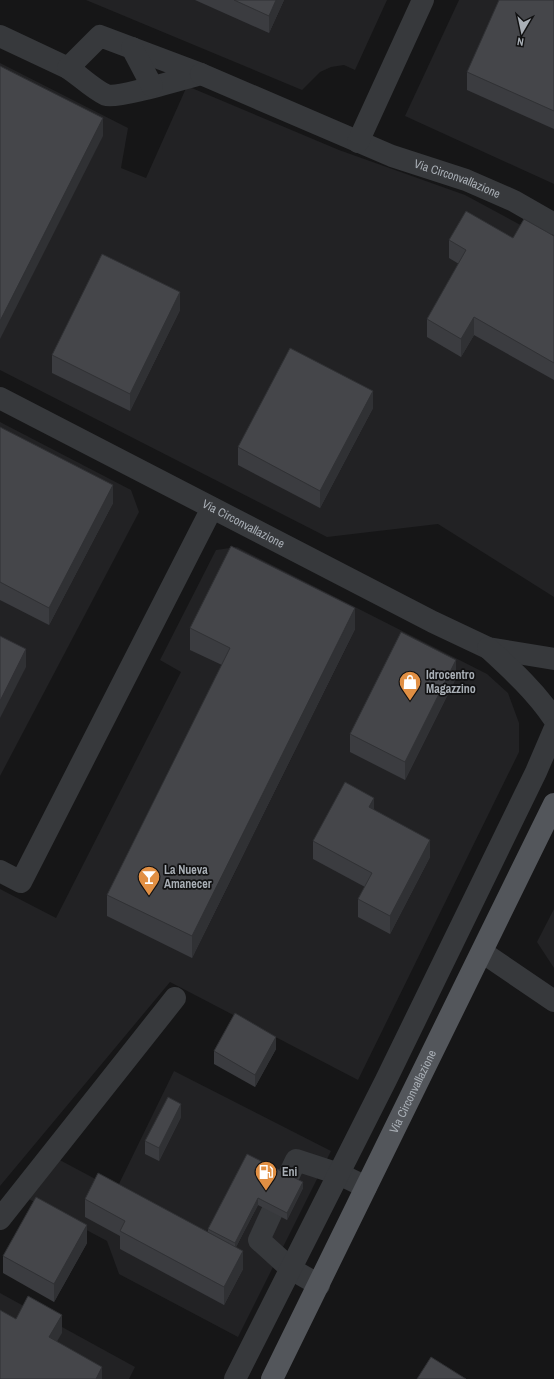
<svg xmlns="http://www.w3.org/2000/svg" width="554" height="1379" viewBox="0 0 554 1379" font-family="'Archivo Narrow',sans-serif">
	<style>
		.built { fill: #222224 }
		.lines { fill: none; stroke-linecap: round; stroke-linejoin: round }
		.minor { stroke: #37393c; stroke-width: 22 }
		.major { stroke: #53565b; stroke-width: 22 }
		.wall { fill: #3b3c40 }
		.shaded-wall { fill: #303134 }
		.building { fill: #45464a; stroke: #303134 }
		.labels { text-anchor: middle; stroke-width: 3.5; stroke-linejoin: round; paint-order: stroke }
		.street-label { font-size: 12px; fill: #a9afb6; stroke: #111112 }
		.poi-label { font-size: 12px; font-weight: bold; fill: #a9afb6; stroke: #111112; text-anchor: start }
	</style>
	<rect width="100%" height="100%" fill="#161617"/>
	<g class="built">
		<polygon points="86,0 387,0 355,70 344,65 331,67 320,72 302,90"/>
		<polygon points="459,0 554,0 554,184 405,116"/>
		<polygon points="0,63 128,128 121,168 146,178 187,86 339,150 465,195 554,243 554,597 438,524 327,537 0,370"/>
		<polygon points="0,422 131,490 139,512 0,776"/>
		<polygon points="237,547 487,674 508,693 519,723 519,752 358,1080 170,982 0,1186 0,889 56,918 181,672 160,660 216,550"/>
		<polygon points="554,909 554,968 537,942"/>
		<polygon points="174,1071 331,1151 238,1337 119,1274 107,1241 25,1197 56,1158 116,1190"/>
		<polygon points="0,1293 135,1367 129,1379 0,1379"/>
	</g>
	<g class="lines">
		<g class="minor">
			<polyline points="0,36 68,68"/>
			<path d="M 100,36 L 201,74 C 185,78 117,99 106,95 C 93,89 80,76 68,68 Z"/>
			<polyline points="132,48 152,86"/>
			<path id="s1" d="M 201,74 L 392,156 L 466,180 L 514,201 L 554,224"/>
			<polyline points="358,142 423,0"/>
			<path id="s2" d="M 0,398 L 433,622 L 488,648 L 554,659"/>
			<path d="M 488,648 C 512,670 536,692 554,719"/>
			<polyline points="0,871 21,882 212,508"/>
			<polyline points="482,952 554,1001"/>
			<polyline points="0,1219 175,998"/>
			<polyline points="319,1285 291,1269 259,1240 296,1160 339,1174 366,1187"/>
			<polyline points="235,1379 386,1080 536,772 554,730"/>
		</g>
		<path class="major" id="s3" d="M 272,1379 L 554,804"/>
	</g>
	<g class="wall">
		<polygon points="195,0 284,0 269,33"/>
		<polygon points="554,0 554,129 467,90 467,72"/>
		<polygon points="554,236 554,380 474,335 461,357 427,337 427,319 459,264 449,258 449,240"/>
		<polygon points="180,310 130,411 52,373 52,355"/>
		<polygon points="373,408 320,508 238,465 238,447"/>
		<polygon points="0,427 113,503 49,625 0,600"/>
		<polygon points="190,628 355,629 192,958 107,916 107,895 222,665 190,650"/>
		<polygon points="456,678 405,780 350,752 350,734"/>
		<polygon points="374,810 430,857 390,934 358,917 358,899 365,887 313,859 313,841"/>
		<polygon points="276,1049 255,1087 214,1064 214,1051"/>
		<polygon points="181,1117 159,1161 145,1154 145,1141"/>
		<polygon points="247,1154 303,1188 287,1220 258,1205 236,1247 243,1269 224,1305 120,1249 120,1236 85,1217 85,1199 208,1233 208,1229"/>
		<polygon points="87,1243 54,1302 3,1273 3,1256"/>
	</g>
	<g class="shaded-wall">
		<polygon points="276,0 284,0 269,33 269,16"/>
		<polygon points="103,118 103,136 0,339 0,321"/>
		<polygon points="180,292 180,310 130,411 130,394"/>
		<polygon points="474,317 474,335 461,357 461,339"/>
		<polygon points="373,391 373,408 320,508 320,491"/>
		<polygon points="113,485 113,503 49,625 49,608"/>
		<polygon points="355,608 355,629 192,958 192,936"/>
		<polygon points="26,649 26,667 0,718 0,701"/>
		<polygon points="456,660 456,678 405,780 405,762"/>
		<polygon points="374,798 374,815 369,807"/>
		<polygon points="430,840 430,857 390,934 390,916"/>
		<polygon points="276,1037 276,1049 255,1087 255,1075"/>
		<polygon points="181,1104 181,1117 159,1161 159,1148"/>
		<polygon points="303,1182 303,1188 287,1220 287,1213"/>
		<polygon points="258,1198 258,1205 235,1249 235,1243"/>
		<polygon points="87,1225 87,1243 54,1302 54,1284"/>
		<polygon points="243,1251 243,1269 224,1305 224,1287"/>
		<polygon points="62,1315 62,1333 49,1355 49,1337"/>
		<polygon points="102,1367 102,1379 96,1379"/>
	</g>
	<g class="building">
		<polygon points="234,0 276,0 269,16"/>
		<polygon points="499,0 554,0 554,111 467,72"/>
		<polygon points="0,66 103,118 0,321"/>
		<polygon points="466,211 513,238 524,219 554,236 554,363 474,317 461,339 427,319 466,250 449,240"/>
		<polygon points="102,254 180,292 130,394 52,355"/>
		<polygon points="290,348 373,391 320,491 238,447"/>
		<polygon points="0,427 113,485 49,608 0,582"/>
		<polygon points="231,546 355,608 192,936 107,895 230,648 190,628"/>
		<polygon points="401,632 456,660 405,762 350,734"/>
		<polygon points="0,636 26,649 0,701"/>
		<polygon points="345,782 374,798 369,807 430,840 390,916 358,899 372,873 313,841"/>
		<polygon points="235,1013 276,1037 255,1075 214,1051"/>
		<polygon points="168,1097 181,1104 159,1148 145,1141"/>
		<polygon points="247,1154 303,1182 287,1213 258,1198 235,1243 208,1229"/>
		<polygon points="98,1173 243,1251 224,1287 120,1231 125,1221 85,1199"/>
		<polygon points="36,1197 87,1225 54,1284 3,1256"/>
		<polygon points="28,1296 62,1315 49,1337 102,1367 96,1379 0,1379 0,1310 16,1319"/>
		<polygon points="431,1357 466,1379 417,1379"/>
	</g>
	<defs>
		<g id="shop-pin" transform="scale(1.15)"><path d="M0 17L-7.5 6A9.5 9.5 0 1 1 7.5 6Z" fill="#e18f43" stroke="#111112"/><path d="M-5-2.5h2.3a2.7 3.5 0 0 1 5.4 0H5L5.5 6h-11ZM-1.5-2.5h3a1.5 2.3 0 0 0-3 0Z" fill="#fff"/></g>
		<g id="bar-pin" transform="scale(1.15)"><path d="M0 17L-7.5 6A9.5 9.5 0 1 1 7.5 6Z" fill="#e18f43" stroke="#111112"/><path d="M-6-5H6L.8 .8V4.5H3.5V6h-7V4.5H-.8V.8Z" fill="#fff"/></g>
		<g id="fuel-pin" transform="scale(1.15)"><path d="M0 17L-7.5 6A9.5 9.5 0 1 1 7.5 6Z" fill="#e18f43" stroke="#111112"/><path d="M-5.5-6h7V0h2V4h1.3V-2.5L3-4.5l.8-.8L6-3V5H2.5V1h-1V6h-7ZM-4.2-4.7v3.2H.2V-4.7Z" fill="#fff"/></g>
	</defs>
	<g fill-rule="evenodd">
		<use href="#shop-pin" x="410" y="682"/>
		<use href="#bar-pin" x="149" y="877"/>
		<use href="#fuel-pin" x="266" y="1172"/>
	</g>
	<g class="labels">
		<g class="street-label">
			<text dy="4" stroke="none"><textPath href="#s1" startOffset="277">Via Circonvallazione</textPath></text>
			<text dy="4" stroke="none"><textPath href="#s2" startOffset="274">Via Circonvallazione</textPath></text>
			<text dy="4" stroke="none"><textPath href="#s3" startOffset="320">Via Circonvallazione</textPath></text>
		</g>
		<g class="poi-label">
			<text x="426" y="679">Idrocentro<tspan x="426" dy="14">Magazzino</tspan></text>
			<text x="164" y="874">La Nueva<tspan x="164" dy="14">Amanecer</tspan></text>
			<text x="282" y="1176">Eni</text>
		</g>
	</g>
	<g transform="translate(522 32) rotate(189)" stroke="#111112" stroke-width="3" paint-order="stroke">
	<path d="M0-3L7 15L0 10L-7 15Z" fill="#a9afb6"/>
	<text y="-6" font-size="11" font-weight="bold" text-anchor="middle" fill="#a9afb6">N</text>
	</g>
</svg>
